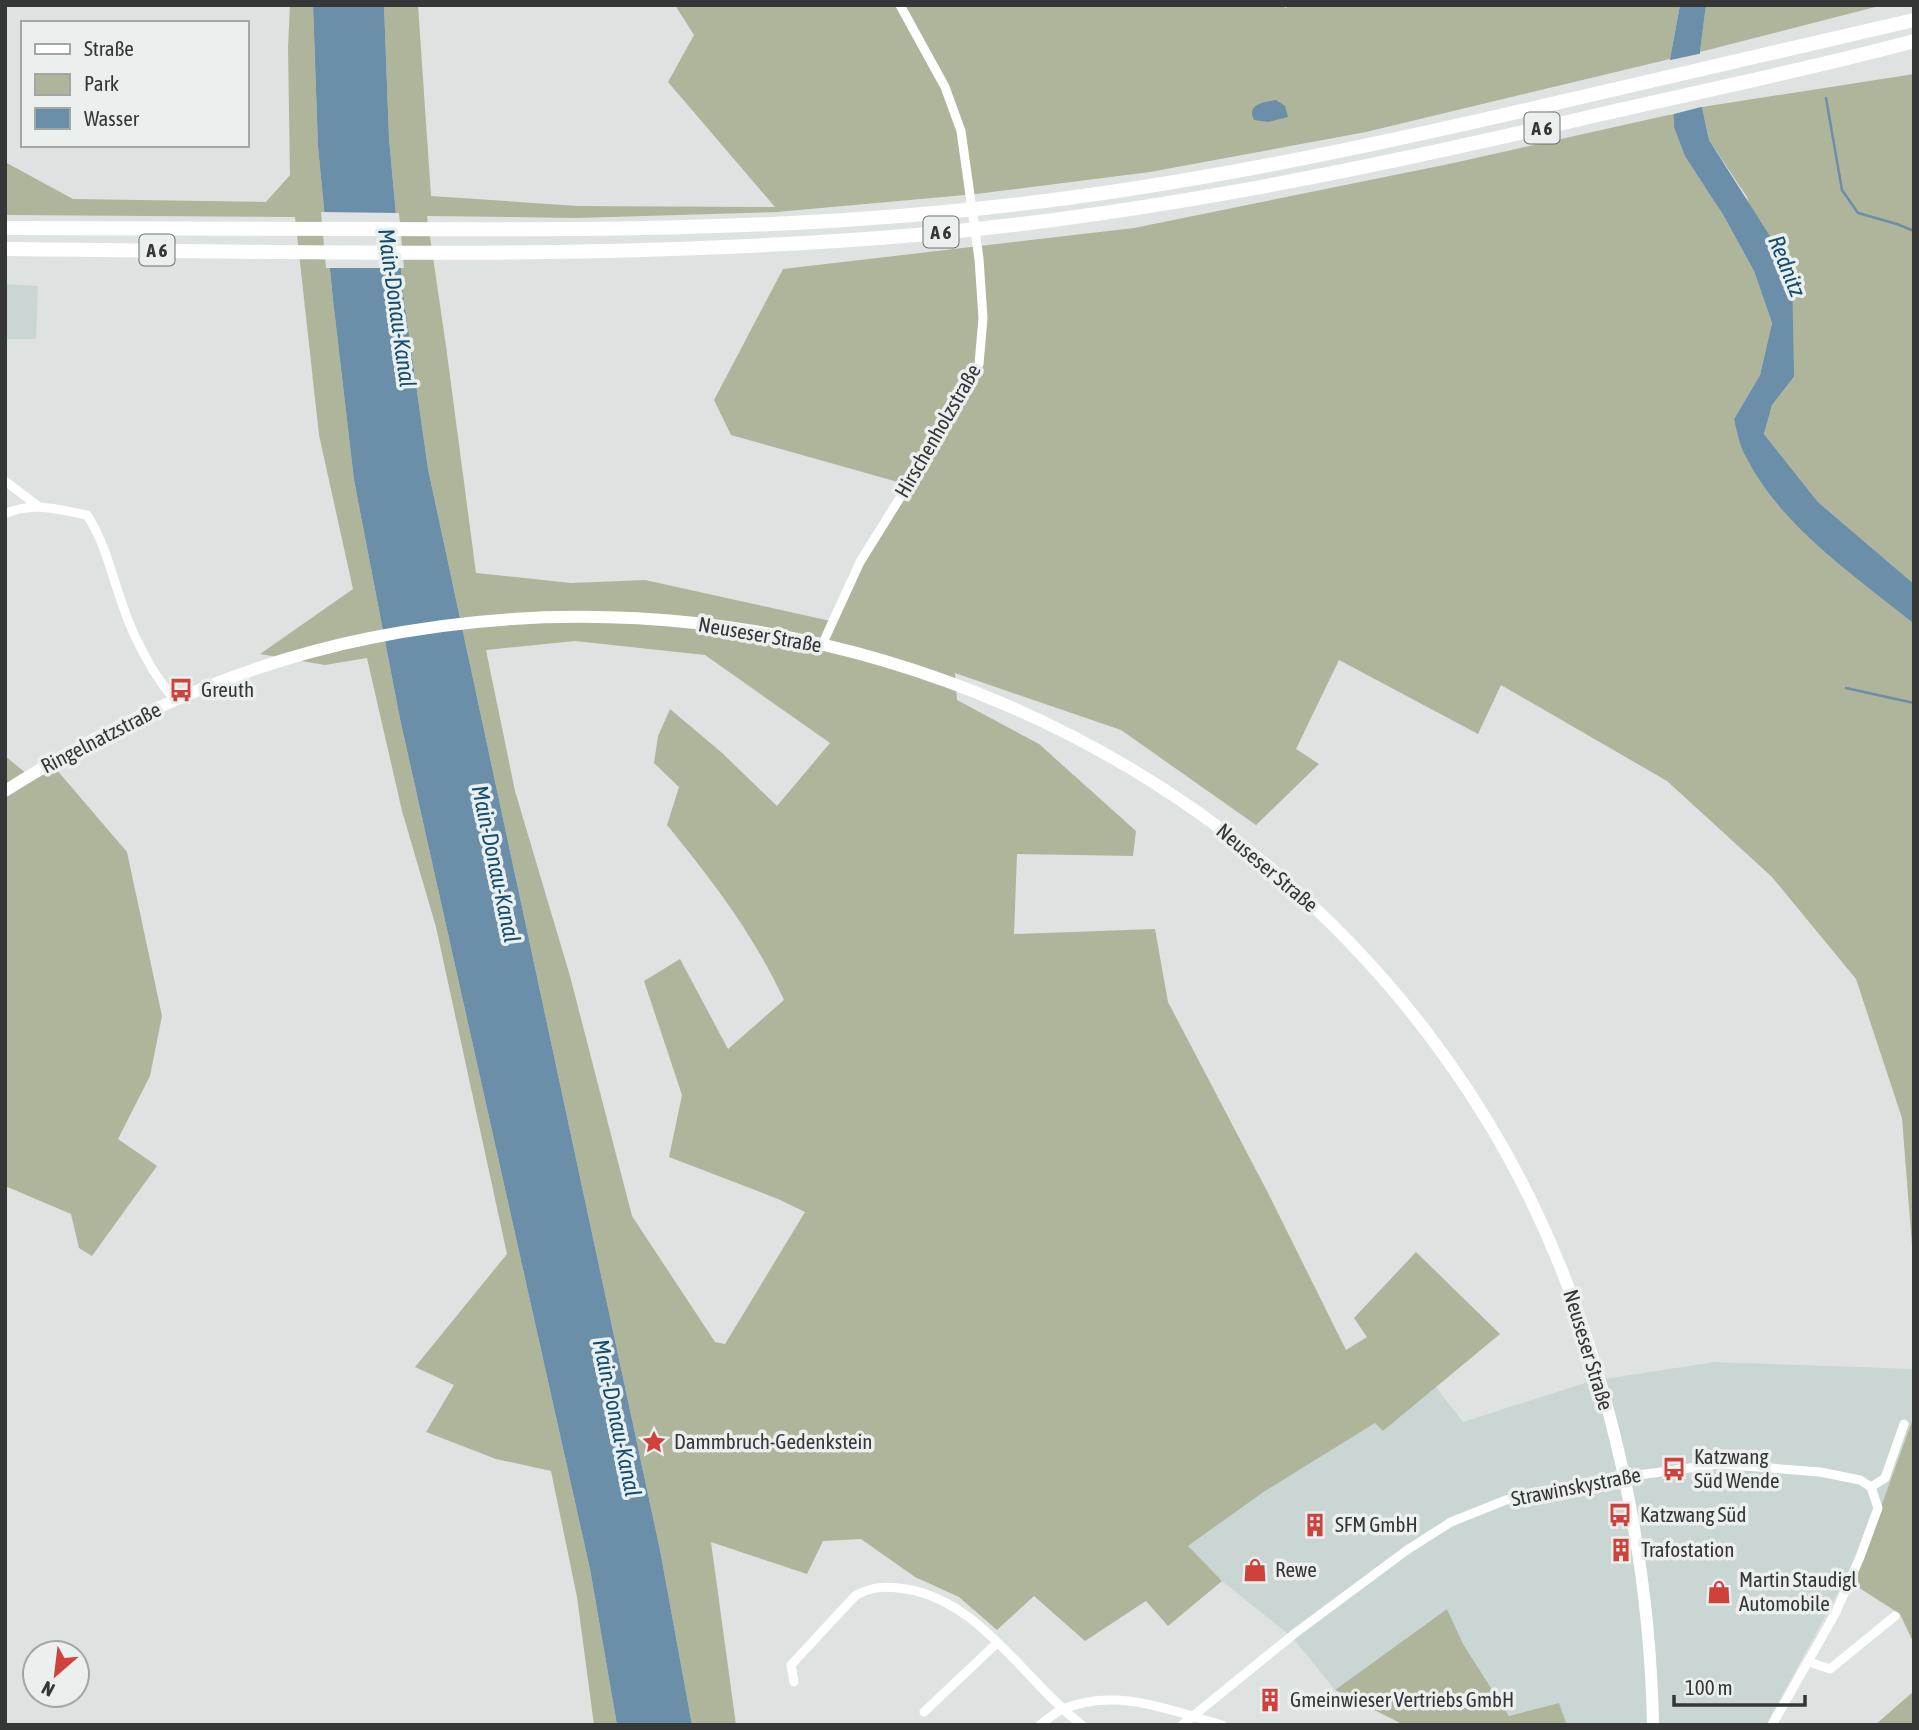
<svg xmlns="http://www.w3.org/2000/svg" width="1919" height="1730" viewBox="0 0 1919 1730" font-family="'Asap Condensed',sans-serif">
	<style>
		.built { fill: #cad6d3 }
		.green { fill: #aeb59b; fill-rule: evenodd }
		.water { fill: #6b8ea9 }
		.pier { fill: #dee3e2 }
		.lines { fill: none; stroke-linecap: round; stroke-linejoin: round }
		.stream { stroke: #6b8ea9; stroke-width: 2.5 }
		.minor { stroke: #fff; stroke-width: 9 }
		.major { stroke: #fff; stroke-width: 12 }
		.highway { stroke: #fff; stroke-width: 14 }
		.labels { text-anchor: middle; stroke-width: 7; stroke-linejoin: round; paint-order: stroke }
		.shield { fill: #ebf0ef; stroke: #6c6e6e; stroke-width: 2 }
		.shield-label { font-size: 19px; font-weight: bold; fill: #353636 }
		.street-label { font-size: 21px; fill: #353636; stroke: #ebf0ef }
		.poi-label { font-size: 21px; fill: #353636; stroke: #ebf0ef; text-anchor: start }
		.water-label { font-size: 23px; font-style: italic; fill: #114d73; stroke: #ebf0ef }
	</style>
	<rect width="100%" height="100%" fill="#dee3e2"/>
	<g class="built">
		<polygon points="5,284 38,286 36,339 5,339"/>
		<polygon points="1715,1362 1914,1369 1914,1416 1909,1434 1853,1584 1844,1582 1766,1725 1567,1725 1559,1703 1509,1716 1463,1644 1447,1609 1335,1690 1292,1637 1222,1581 1187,1547 1265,1491 1376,1422 1383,1431 1436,1387 1463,1422 1591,1381"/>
	</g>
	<g class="green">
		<polygon points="290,5 313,5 318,147 333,300 354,480 400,719 590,1569 617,1725 594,1725 577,1597 551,1471 496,1459 426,1432 454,1385 415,1367 507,1254 436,927 402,811 367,658 325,665 260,654 353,589 319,435 295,217 5,215 5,162 73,199 266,202 290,175 288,47"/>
		<path d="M 384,5 L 418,5 L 431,196 L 578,206 L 775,207 L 668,82 L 694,35 L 675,5 L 1280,5 L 1286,8 L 1289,5 L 1680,5 L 1670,59 L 1366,132 L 1150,172 L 976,194 L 777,212 L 576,218 L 427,216 L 446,346 L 476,573 L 571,583 L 645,580 L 835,622 L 863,564 L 912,486 L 731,435 L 714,400 L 783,269 L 1134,228 L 1449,164 L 1673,114 L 1674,127 L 1754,271 L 1772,323 L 1760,375 L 1734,419 L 1882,598 L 1914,624 L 1914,1271 L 1902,1118 L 1856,979 L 1772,877 L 1667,781 L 1501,685 L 1478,734 L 1339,660 L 1296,749 L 1319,764 L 1256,825 L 1121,730 L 955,673 L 957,700 L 1039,744 L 1136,831 L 1133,856 L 1017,854 L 1014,934 L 1155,929 L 1168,1002 L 1267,1191 L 1346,1350 L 1367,1337 L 1354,1318 L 1416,1252 L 1500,1334 L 1383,1431 L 1375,1423 L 1265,1491 L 1188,1546 L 1222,1581 L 1168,1626 L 1146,1601 L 1085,1641 L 1034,1596 L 997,1630 L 959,1597 L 915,1577 L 861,1539 L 823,1541 L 807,1574 L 711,1542 L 736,1725 L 692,1725 L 660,1550 L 428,469 L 403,292 L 389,138 ZM 575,641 L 705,655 L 830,743 L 777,806 L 721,752 L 670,709 L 658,736 L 654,763 L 679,787 L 667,825 C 712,880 754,935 784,1000 L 728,1049 L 680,959 L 644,981 L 682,1095 L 669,1157 L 778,1199 L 805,1212 L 725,1344 L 715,1342 L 632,1216 L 570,976 L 515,791 L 486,650 Z"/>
		<polygon points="1706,5 1883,5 1700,52"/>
		<polygon points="1914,74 1914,584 1818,502 1764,434 1772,405 1794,377 1747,197 1709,140 1702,107"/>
		<polygon points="5,756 27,774 50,762 127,852 162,1016 150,1076 118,1139 157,1166 92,1256 79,1248 71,1214 5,1186"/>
		<polygon points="1914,1416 1914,1644 1900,1614 1853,1584"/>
		<polygon points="1447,1609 1463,1644 1509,1716 1559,1703 1567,1725 1404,1725 1335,1690"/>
		<polygon points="1914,1691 1914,1725 1875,1725"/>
	</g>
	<g class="water">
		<polygon points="313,5 384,5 389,138 403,292 428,469 660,1550 692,1725 617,1725 590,1569 400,719 354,480 333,300 318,147"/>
		<path d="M 1680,5 L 1706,5 L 1700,52 L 1702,107 L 1709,140 L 1792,271 L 1794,377 L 1772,405 L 1764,434 L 1818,502 L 1914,584 L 1914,624 C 1852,573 1782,528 1745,455 C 1739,444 1737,431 1734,419 L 1760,375 L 1772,323 L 1754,271 L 1722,213 L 1685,156 L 1674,127 L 1670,59 Z"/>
		<path d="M 1276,100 L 1285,106 L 1288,117 L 1268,122 L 1254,120 C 1246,104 1264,102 1276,100 Z"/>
	</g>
	<g class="pier">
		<polygon points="1703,53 1705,106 1670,115 1666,61"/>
		<polygon points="321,212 399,213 404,268 326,268"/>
	</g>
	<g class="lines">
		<g class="stream">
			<polyline points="1826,98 1842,190 1858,213 1897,224 1914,231"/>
			<polyline points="1846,688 1914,703"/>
		</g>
		<g class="minor">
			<polyline points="5,481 38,506"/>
			<path d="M 5,514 C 32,501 60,510 87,515 C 105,542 112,576 123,606 C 130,628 141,650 153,670 C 160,681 166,691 176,700"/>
			<polyline points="822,645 860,562 961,400 979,364 983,318 979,259 961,131 945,87 900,5"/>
			<polyline points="1871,1487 1885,1478 1904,1424"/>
			<polyline points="1809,1662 1830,1669 1895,1616"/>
			<path d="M 794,1682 L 791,1665 L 855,1596 C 872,1586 887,1586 906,1589 C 981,1601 1025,1682 1082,1725"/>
			<polyline points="924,1712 997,1643"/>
			<path d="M 1040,1725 C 1047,1720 1055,1712 1063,1709 C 1117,1687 1169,1710 1222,1725"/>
			<polyline points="1182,1725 1294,1634 1407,1550 1451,1522 1506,1500 1595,1481 1719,1464 1820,1472 1860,1480 1871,1487"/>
			<polyline points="1772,1725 1836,1612 1860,1557 1878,1508 1871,1487"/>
		</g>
		<path class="major" d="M 5,791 C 117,720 240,664 370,638 C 804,550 1257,742 1488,1122 C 1594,1296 1649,1522 1653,1725"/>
		<g class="highway">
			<path d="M 5,228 C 131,228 257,228 383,229 C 574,230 764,230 955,211 C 1145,193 1331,155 1517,112 C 1649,81 1782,51 1914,20"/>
			<path d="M 5,249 C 310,252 612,261 916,235 C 1148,215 1376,167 1602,114 C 1706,90 1811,69 1914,41"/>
		</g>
	</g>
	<defs>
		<g id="bus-bare" transform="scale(1.89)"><path d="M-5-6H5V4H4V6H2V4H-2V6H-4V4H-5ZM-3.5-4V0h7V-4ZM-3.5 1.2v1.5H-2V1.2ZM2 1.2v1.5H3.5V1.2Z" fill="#cf413b" stroke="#ebf0ef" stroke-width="2.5" paint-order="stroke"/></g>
		<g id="sight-bare" transform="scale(1.89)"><path d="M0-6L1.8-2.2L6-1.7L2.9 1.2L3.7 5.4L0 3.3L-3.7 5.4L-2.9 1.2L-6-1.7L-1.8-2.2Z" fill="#cf413b" stroke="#ebf0ef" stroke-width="2.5" paint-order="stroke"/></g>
		<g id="building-bare" transform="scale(1.89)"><path d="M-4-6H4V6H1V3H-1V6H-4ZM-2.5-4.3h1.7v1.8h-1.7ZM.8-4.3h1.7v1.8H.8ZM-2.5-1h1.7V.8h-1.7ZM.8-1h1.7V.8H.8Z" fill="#cf413b" stroke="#ebf0ef" stroke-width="2.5" paint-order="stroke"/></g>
		<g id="shop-bare" transform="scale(1.89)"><path d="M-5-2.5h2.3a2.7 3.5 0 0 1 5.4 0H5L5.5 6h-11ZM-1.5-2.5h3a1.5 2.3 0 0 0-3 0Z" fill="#cf413b" stroke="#ebf0ef" stroke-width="2.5" paint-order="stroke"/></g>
	</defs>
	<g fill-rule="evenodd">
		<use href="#bus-bare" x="181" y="690"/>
		<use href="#sight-bare" x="654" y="1442"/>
		<use href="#bus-bare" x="1674" y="1469"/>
		<use href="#bus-bare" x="1620" y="1515"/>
		<use href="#building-bare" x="1315" y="1525"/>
		<use href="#building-bare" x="1621" y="1550"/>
		<use href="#shop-bare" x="1255" y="1570"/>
		<use href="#shop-bare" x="1719" y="1592"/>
		<use href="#building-bare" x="1270" y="1700"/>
	</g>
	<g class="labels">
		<g class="shield">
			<rect x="1524.5" y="112.5" width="35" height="31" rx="5"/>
			<rect x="923.5" y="216.5" width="35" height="31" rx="5"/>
			<rect x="139.5" y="234.5" width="35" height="31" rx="5"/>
		</g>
		<g class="shield-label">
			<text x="1542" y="135">A 6</text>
			<text x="941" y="239">A 6</text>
			<text x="157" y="257">A 6</text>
		</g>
		<g class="street-label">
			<text transform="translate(938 431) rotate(-60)" y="7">Hirschenholzstraße</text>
			<text transform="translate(760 635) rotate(10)" y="7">Neuseser Straße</text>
			<text transform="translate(101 738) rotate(-27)" y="7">Ringelnatzstraße</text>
			<text transform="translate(1267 868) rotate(40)" y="7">Neuseser Straße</text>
			<text transform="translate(1588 1350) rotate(73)" y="7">Neuseser Straße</text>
			<text transform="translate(1576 1487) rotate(-11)" y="7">Strawinskystraße</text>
		</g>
		<g class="poi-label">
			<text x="201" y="697">Greuth</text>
			<text x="674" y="1449">Dammbruch-Gedenkstein</text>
			<text x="1694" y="1464">Katzwang<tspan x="1694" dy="24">Süd Wende</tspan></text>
			<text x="1640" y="1522">Katzwang Süd</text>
			<text x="1335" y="1532">SFM GmbH</text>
			<text x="1641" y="1557">Trafostation</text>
			<text x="1275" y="1577">Rewe</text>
			<text x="1739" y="1587">Martin Staudigl<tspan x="1739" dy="24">Automobile</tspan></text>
			<text x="1290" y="1707">Gmeinwieser Vertriebs GmbH</text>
		</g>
		<g class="water-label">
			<text transform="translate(1787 266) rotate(68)" y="8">Rednitz</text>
			<text transform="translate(397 308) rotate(82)" y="8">Main-Donau-Kanal</text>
			<text transform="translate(496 864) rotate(78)" y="8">Main-Donau-Kanal</text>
			<text transform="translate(617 1418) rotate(78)" y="8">Main-Donau-Kanal</text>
		</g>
	</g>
	<rect width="1919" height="1730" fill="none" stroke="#353636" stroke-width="14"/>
	<rect x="21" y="21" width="228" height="126" fill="#ebf0ef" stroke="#a2a6a5" stroke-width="2"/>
	<rect x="35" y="44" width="35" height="10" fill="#ffffff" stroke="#a2a6a5" stroke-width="2"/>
	<text x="84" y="56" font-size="21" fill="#353636">Straße</text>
	<rect x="35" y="74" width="35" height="21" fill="#aeb59b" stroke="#a2a6a5" stroke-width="2"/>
	<text x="84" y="91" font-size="21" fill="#353636">Park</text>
	<rect x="35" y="108" width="35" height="21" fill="#6b8ea9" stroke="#a2a6a5" stroke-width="2"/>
	<text x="84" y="126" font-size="21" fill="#353636">Wasser</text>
	<g transform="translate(56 1674) rotate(208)"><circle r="33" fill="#ebf0ef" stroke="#a2a6a5" stroke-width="2"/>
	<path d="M0-5L12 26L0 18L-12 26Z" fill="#cf413b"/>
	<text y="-10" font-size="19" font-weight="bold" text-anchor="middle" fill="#353636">N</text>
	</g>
	<path d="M1674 1695v10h131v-10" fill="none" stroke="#353636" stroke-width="3.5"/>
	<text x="1685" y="1695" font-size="21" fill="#353636" stroke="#ebf0ef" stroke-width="5" paint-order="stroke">100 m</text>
</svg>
